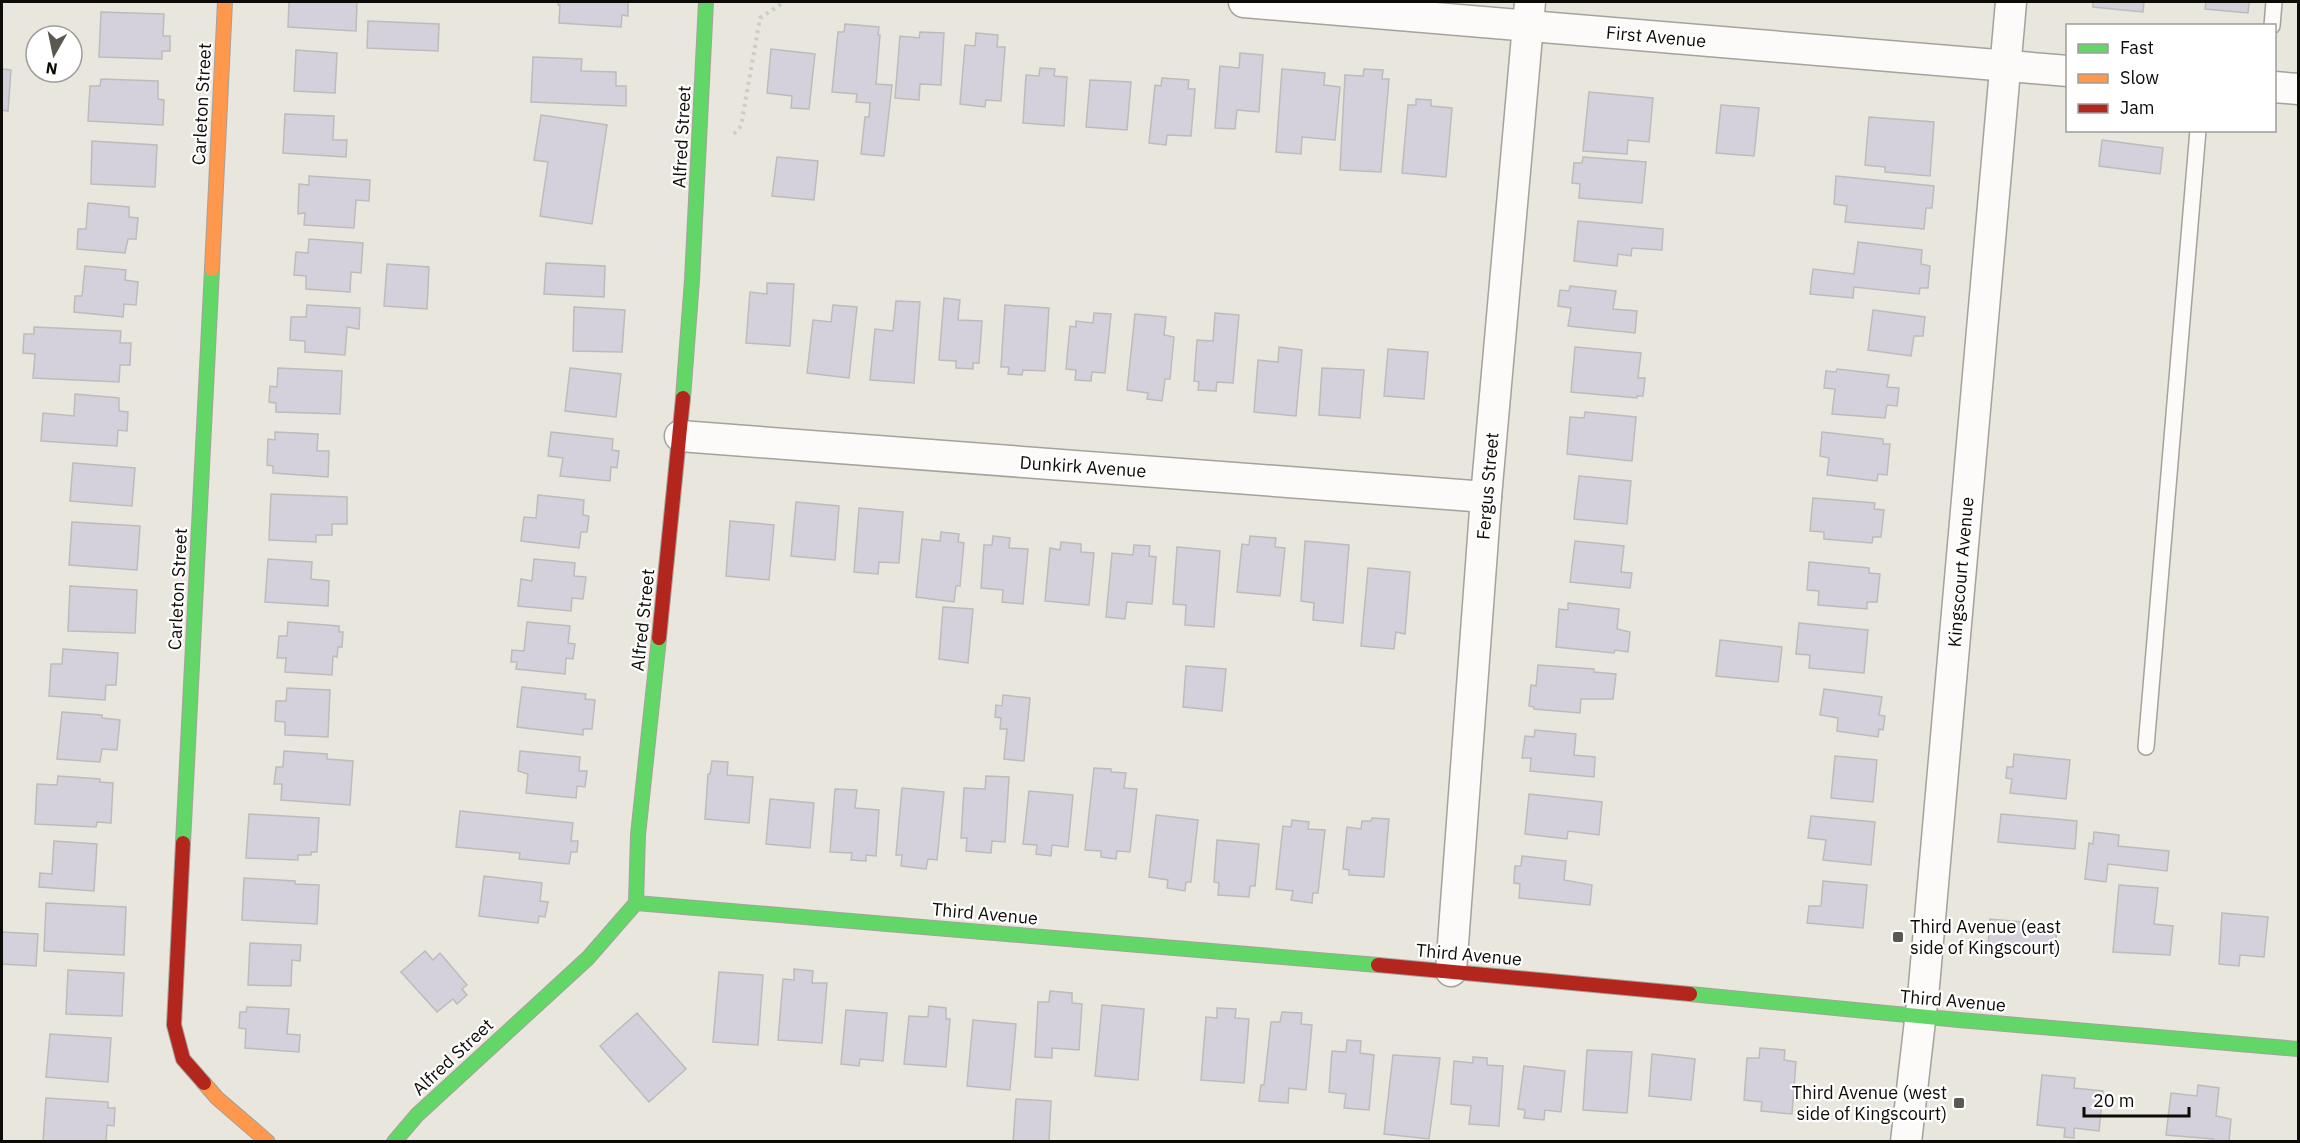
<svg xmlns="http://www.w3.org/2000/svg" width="2300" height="1143" viewBox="0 0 2300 1143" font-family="'IBM Plex Sans',sans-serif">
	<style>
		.building { fill: #d4d0dc; stroke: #bdbcbb; stroke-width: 1.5 }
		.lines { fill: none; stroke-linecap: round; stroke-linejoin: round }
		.lane-casing { stroke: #a4a29b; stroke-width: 18 }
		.street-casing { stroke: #a4a29b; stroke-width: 33 }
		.fast-casing { stroke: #a4a29b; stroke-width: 16 }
		.slow-casing { stroke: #a4a29b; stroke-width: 16 }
		.jam-casing { stroke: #a4a29b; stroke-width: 16 }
		.path { stroke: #ccccc9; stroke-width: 4; stroke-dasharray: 3 4.5; stroke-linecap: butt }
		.lane { stroke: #fcfbfa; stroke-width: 15 }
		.street { stroke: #fcfbfa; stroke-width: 30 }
		.fast { stroke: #63d668; stroke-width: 14 }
		.slow { stroke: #ff974d; stroke-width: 14 }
		.jam { stroke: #b3261e; stroke-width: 14 }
		.poi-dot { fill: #5a5851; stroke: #fff; stroke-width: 2 }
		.labels { text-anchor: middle; stroke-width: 4.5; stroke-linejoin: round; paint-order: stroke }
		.street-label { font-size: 18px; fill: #0d0b06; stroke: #fff }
		.poi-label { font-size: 18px; fill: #0d0b06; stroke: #fff; text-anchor: start }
	</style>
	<rect width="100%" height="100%" fill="#e8e6dd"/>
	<g class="building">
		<polygon points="289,2 357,2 356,31 288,27"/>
		<polygon points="558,2 628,2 628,16 622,15 621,27 559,23 560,5 558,5"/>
		<polygon points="2093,2 2144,2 2143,12 2093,7"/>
		<polygon points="2206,2 2249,2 2248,13 2205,9"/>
		<polygon points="101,12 164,14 163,36 170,36 170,51 162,51 162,59 99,57"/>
		<polygon points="368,21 439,24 438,51 367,48"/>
		<polygon points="845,24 879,27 878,35 880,35 876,84 892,85 884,156 861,154 865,117 869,117 870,103 856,102 857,94 832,92 838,32 844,32"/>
		<polygon points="920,32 944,33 941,85 920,84 919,100 895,98 900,36 919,38"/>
		<polygon points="976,33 998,35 997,47 1005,47 1001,101 986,100 985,107 960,104 965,45 975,46"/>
		<polygon points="771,49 815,54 809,109 791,108 792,96 767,93"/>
		<polygon points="296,50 337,53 335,93 294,91"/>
		<polygon points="1240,53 1263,55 1259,112 1237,110 1235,129 1215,128 1220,66 1239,68"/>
		<polygon points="533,57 582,59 581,71 616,72 616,86 626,86 626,106 531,102"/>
		<polygon points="1040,68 1055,69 1054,76 1067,77 1064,126 1023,123 1026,75 1039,76"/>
		<polygon points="2,69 11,70 8,111 2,110"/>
		<polygon points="1282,69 1325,73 1324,85 1340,87 1335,140 1302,137 1301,154 1276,152"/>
		<polygon points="1364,69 1383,70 1382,79 1389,79 1381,172 1340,170 1345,75 1363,76"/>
		<polygon points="1162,78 1189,80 1188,89 1195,89 1191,136 1167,135 1166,145 1149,143 1155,85 1161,86"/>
		<polygon points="101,79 158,81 158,99 164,100 163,125 88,121 90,86 100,86"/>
		<polygon points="1090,80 1131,82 1127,130 1086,127"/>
		<polygon points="1589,92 1653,98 1649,142 1628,140 1627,154 1583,151"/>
		<polygon points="1416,99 1431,100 1431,106 1452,108 1446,177 1402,173 1408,105 1416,105"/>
		<polygon points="1721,105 1759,108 1754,156 1716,153"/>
		<polygon points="285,114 334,116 333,140 347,140 346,157 283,153"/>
		<polygon points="541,115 607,125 592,224 540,216 548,162 534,160"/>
		<polygon points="1869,117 1934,122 1930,176 1885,172 1885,167 1865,165"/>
		<polygon points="2102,140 2163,148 2160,174 2099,166"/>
		<polygon points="92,141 157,145 155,187 91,184"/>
		<polygon points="777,157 818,161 814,200 772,196"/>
		<polygon points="1583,157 1646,162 1642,203 1579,198 1580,184 1572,183 1574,163 1582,163"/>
		<polygon points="309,176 370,180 369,201 356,200 354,228 304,225 305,213 298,214 299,184 309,185"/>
		<polygon points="1836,176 1934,186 1932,208 1926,208 1924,229 1845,222 1847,206 1834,204"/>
		<polygon points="88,203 129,207 129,217 138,218 136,239 128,239 125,253 77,249 78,229 86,229"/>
		<polygon points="1578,221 1663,229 1662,250 1632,248 1631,256 1618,254 1617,266 1574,261"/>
		<polygon points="309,239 363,243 361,273 351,272 350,292 306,289 306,276 294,275 296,252 308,253"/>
		<polygon points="1858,242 1922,250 1921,264 1930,266 1928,288 1920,288 1919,294 1854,287 1853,298 1810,294 1813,269 1854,274"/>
		<polygon points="546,263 605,266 604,297 544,294"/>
		<polygon points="387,264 429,267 427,309 384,306"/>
		<polygon points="85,266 126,270 125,280 138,282 136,305 124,304 123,317 74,312 75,296 82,296"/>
		<polygon points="767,283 794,284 790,346 746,343 750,292 767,294"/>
		<polygon points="1570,286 1616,291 1613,309 1637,311 1635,333 1568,326 1571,308 1558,306 1560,290 1569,291"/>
		<polygon points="944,298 960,300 958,320 982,321 979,363 973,363 973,369 956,368 956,361 939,360"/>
		<polygon points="896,301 920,302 914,383 870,380 875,329 893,331"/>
		<polygon points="307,305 360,308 359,329 347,327 345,355 305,352 305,341 290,340 291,317 306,317"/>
		<polygon points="833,305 857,307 849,378 807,373 813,320 831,322"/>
		<polygon points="1005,305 1049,308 1045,371 1023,370 1022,375 1008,374 1009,367 1001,367"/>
		<polygon points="574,307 625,310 622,352 573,351"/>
		<polygon points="1873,310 1925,317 1923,336 1914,336 1911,356 1868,350"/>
		<polygon points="1094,313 1111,314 1105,373 1092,372 1091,381 1075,380 1076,370 1066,369 1070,326 1076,327 1076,321 1093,323"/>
		<polygon points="1215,313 1239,315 1233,383 1217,382 1216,391 1198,390 1199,382 1194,381 1197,340 1213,341"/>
		<polygon points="1135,314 1166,317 1164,335 1174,337 1170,379 1165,379 1162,401 1147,399 1148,393 1127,390"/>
		<polygon points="34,327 121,331 120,343 131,343 130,365 120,365 119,382 33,378 35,354 23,353 24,334 34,334"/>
		<polygon points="1279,347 1302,350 1296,416 1254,412 1258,360 1278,362"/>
		<polygon points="1575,347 1641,353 1638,378 1645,378 1643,396 1637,396 1637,398 1571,392"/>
		<polygon points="1388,349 1428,352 1424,399 1384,396"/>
		<polygon points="278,368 342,371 340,414 276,412 276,403 269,402 270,386 277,387"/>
		<polygon points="570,368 621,374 616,417 565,411"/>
		<polygon points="1322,368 1364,370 1360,418 1319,415"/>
		<polygon points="1837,369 1889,375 1887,387 1899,388 1897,406 1887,405 1885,418 1832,414 1835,389 1824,388 1826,371 1836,372"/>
		<polygon points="75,394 119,398 119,411 128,412 127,431 118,430 117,446 41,441 43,413 74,416"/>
		<polygon points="1585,412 1636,417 1632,461 1567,454 1570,417 1584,418"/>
		<polygon points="275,432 318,434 317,451 329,451 328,477 273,473 273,466 267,465 268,439 275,440"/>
		<polygon points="551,432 613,439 612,450 619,451 617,468 611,467 610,481 560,476 563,458 548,456"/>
		<polygon points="1822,432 1883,439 1883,444 1890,444 1887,475 1878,474 1877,481 1827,475 1829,458 1820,456"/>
		<polygon points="73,463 135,468 132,506 70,501"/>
		<polygon points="1579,476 1631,481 1627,524 1574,519"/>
		<polygon points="271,494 347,497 347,524 332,524 332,535 316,535 316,542 269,540"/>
		<polygon points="538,495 584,500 583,515 589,516 587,532 581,532 579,548 521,541 524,517 536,518"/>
		<polygon points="1813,498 1875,503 1874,509 1884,510 1881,537 1873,537 1872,543 1824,539 1824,532 1810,531"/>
		<polygon points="796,502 839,506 835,560 791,556"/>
		<polygon points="859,508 903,512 899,563 879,562 878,574 854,572"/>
		<polygon points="730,521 774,525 769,580 726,576"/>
		<polygon points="72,522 140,526 137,570 69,565"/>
		<polygon points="941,532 959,534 958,542 964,543 960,586 956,586 954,602 916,597 922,539 940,541"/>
		<polygon points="993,536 1010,538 1009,548 1028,549 1023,604 1002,602 1003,590 981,588 984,545 992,545"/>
		<polygon points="1250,536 1276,538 1275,547 1285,548 1280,596 1237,592 1242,544 1249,545"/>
		<polygon points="1305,541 1349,545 1343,623 1313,620 1314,603 1301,601"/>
		<polygon points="1575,541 1624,546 1621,572 1632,573 1630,588 1570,582"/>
		<polygon points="1061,542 1081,544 1081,552 1094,553 1089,605 1045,601 1050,548 1060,550"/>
		<polygon points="1134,545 1150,546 1149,556 1156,557 1152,604 1127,602 1125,619 1106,617 1112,553 1133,555"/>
		<polygon points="1177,547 1220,551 1214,627 1185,625 1186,605 1173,604"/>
		<polygon points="268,559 312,562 311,579 329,581 328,606 265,602"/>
		<polygon points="534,559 575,563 574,576 586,577 583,599 572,598 571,611 518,606 521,579 532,581"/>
		<polygon points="1809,562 1869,568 1869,573 1880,574 1877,602 1867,602 1867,609 1818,605 1819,591 1807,590"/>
		<polygon points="1368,568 1410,572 1405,634 1396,632 1394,649 1361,646"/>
		<polygon points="70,586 137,590 135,633 68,631"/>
		<polygon points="1568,603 1619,609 1617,629 1630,632 1628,652 1615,650 1614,653 1556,647 1559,609 1568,610"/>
		<polygon points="943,607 973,609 968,663 939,659"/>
		<polygon points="288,622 339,626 339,632 343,632 342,647 338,647 337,657 333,656 332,675 285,672 286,658 277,658 279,636 287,636"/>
		<polygon points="527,622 570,626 568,643 575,644 573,659 566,658 565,674 516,669 517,662 511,662 512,650 524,651"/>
		<polygon points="1799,623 1868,630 1864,673 1809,668 1810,655 1796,654"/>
		<polygon points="1720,640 1782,647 1778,682 1716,676"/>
		<polygon points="63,649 118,653 116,685 106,685 105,700 49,696 51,664 62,664"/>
		<polygon points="1538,665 1594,669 1594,672 1616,674 1613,699 1581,699 1580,713 1534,709 1534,707 1529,706 1531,685 1536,686"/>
		<polygon points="1186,666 1226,669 1222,711 1183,707"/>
		<polygon points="522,687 586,694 585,699 595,700 592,729 583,729 583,735 517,727"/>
		<polygon points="287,688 330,690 328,737 285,735 285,722 275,721 276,701 286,701"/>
		<polygon points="1824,689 1882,697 1879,715 1885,716 1883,730 1879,729 1878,737 1837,731 1838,718 1820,715"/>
		<polygon points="1003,695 1030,698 1024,761 1004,759 1007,729 1000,729 1001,718 995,717 996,705 1002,706"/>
		<polygon points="62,712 102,715 102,718 120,720 117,750 102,749 100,762 57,759"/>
		<polygon points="1535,730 1576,734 1574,755 1595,757 1594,777 1530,771 1531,758 1522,758 1525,736 1534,737"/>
		<polygon points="284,751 327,754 327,759 353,761 350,805 281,800 282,784 274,784 276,767 283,767"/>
		<polygon points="520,751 580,757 579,771 587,771 585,787 577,786 576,798 526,793 528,774 518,771"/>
		<polygon points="2014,754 2070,760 2066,799 2010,793 2012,779 2006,778 2007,767 2013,767"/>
		<polygon points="1835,756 1877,760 1873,802 1831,798"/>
		<polygon points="712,761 728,762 727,775 753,777 749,823 705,819 708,774 710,774"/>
		<polygon points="1094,768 1111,769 1111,772 1126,773 1124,788 1137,789 1130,852 1117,851 1116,859 1101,857 1101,851 1085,850"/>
		<polygon points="58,776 100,779 100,782 113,783 111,823 97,822 96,827 35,824 37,784 57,785"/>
		<polygon points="986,776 1009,777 1005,842 992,841 991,853 966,851 967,838 961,838 964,788 985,789"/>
		<polygon points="902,788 944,792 937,860 928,859 926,869 901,866 902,855 896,855"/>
		<polygon points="835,789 857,790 855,808 879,810 876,856 866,855 866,861 851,860 852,853 830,852"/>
		<polygon points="1029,791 1073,795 1068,847 1052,845 1051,856 1036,854 1037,845 1023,844"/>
		<polygon points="1529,794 1602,802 1599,835 1568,831 1567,839 1525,834"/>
		<polygon points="770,799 814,803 810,848 766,844"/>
		<polygon points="460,811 573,823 571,841 578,841 577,852 571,852 569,864 519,859 520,853 456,847"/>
		<polygon points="249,814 319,818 317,852 311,852 311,855 298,855 298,860 246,858"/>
		<polygon points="2001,814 2077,821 2075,849 1998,842"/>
		<polygon points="1156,815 1198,820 1191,882 1186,882 1185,891 1167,888 1168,880 1149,877"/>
		<polygon points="1811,816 1875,822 1871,865 1823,860 1826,840 1808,838"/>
		<polygon points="1372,818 1389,819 1384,877 1349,875 1349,870 1343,869 1347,827 1361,829 1362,821 1371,821"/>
		<polygon points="1292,820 1309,822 1308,829 1325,830 1318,893 1313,893 1312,903 1291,900 1293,891 1276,889 1283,826 1291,827"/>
		<polygon points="2094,832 2119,835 2118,846 2169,851 2167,871 2108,864 2106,882 2085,879 2089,843 2093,844"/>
		<polygon points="1217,840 1259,844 1255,886 1250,886 1249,897 1218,895 1219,883 1214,882"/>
		<polygon points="54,841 97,844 94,891 39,887 40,873 52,874"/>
		<polygon points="1522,856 1566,861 1564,880 1592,885 1590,905 1519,898 1520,884 1514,883 1514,879 1515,866 1521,866"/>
		<polygon points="484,876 542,883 540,901 548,902 545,917 539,916 538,923 479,916"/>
		<polygon points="244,878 295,881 295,884 319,885 317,924 242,920"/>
		<polygon points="1823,881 1867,885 1863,928 1807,923 1809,906 1821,906"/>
		<polygon points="2119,885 2158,888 2154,924 2173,926 2170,955 2113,952"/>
		<polygon points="46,903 126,907 124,955 44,951"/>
		<polygon points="2222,913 2268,917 2264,957 2240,955 2239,966 2219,964"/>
		<polygon points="1990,919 2057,925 2055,952 1988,947"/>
		<polygon points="2,932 38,934 36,966 2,964"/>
		<polygon points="250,943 301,945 300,961 292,960 291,986 248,985"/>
		<polygon points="425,951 433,960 440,953 467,985 462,989 467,995 457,1004 453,999 437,1012 401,972"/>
		<polygon points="794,969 813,971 812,983 827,983 822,1043 778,1040 783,979 794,980"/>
		<polygon points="68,970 124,973 122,1016 66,1014"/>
		<polygon points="719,972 763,975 758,1045 713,1042"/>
		<polygon points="1050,991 1072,993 1072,1003 1082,1004 1079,1050 1052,1048 1052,1058 1035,1057 1038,1002 1049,1002"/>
		<polygon points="1102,1005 1144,1009 1138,1080 1095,1076"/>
		<polygon points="929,1006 946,1008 946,1019 950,1019 946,1067 904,1064 909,1016 928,1017"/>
		<polygon points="247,1007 289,1009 287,1034 300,1035 299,1052 245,1048 246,1029 239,1028 240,1012 246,1012"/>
		<polygon points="1217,1008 1236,1009 1235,1018 1249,1019 1244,1083 1201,1080 1206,1017 1217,1018"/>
		<polygon points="846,1010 887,1013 883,1061 860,1059 859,1066 841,1064"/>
		<polygon points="1282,1012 1302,1013 1301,1024 1312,1025 1306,1090 1289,1088 1288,1103 1259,1101 1261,1085 1264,1085 1271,1022 1280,1022"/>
		<polygon points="637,1013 686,1069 649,1102 600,1046"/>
		<polygon points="973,1020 1016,1024 1010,1090 967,1086"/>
		<polygon points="50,1034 111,1038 108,1082 46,1077"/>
		<polygon points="1347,1040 1361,1041 1360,1053 1374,1055 1369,1110 1344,1108 1346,1094 1329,1092 1332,1051 1346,1052"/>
		<polygon points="1760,1048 1785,1050 1784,1060 1796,1062 1792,1114 1761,1111 1762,1102 1744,1100 1747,1058 1759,1058"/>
		<polygon points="1587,1050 1632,1052 1627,1113 1583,1110"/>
		<polygon points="1652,1054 1695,1059 1691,1100 1649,1096"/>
		<polygon points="1393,1055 1440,1058 1429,1139 1384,1134"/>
		<polygon points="1473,1057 1487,1058 1487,1065 1503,1066 1499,1126 1469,1124 1471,1106 1451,1104 1454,1061 1473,1063"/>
		<polygon points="1524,1066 1565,1071 1561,1112 1545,1110 1544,1120 1524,1118 1525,1110 1518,1109"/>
		<polygon points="2042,1075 2075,1078 2074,1088 2103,1091 2099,1131 2074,1128 2074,1138 2064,1137 2065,1128 2037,1125"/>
		<polygon points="2198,1085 2219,1088 2216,1116 2231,1119 2229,1142 2212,1142 2213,1139 2166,1135 2171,1093 2197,1096"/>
		<polygon points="46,1098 108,1102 108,1108 115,1108 114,1126 107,1125 106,1142 43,1141"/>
		<polygon points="1016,1099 1051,1101 1049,1142 1013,1142"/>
	</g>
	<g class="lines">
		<g class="lane-casing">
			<g id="lane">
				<polyline points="2272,26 2274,2"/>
				<polyline points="2146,747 2198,130"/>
			</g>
		</g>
		<g class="street-casing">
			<g id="street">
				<polyline points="1244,2 2068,71"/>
				<polyline points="2274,87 2298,89"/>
				<polyline points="680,436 1486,497"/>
				<polyline points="1451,971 1486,497 1530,2"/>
				<polyline points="1906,1142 1924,986 2011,2"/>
			</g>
		</g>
		<g class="fast-casing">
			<g id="fast">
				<polyline points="683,398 692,280 706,2"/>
				<polyline points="183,843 212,269"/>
				<polyline points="636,903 1378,965"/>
				<polyline points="1690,994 1959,1020 2298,1049"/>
				<polyline points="394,1142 417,1115 588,958 636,903 638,835 659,638"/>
			</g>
		</g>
		<g class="slow-casing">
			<g id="slow">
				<polyline points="212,269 225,2"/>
				<polyline points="204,1083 217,1098 268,1142"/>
			</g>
		</g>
		<g class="jam-casing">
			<g id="jam">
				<polyline points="659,638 683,398"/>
				<polyline points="183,843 174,1025 183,1059 204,1083"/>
				<polyline points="1378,965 1690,994"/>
			</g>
		</g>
		<polyline class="path" points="734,134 741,126 760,18 784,2"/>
		<use href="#lane" class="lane"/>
		<use href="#street" class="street"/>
		<use href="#fast" class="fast"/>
		<use href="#slow" class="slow"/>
		<use href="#jam" class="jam"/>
	</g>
	<g class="poi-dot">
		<rect x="1892" y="931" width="12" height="12" rx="3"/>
		<rect x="1953" y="1097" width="12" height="12" rx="3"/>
	</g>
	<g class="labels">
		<g class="street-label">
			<text transform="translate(1656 37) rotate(5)" y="6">First Avenue</text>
			<text transform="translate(202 104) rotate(-87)" y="6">Carleton Street</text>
			<text transform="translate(682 137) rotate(-87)" y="6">Alfred Street</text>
			<text transform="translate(1083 467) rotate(4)" y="6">Dunkirk Avenue</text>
			<text transform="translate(1488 486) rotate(-85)" y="6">Fergus Street</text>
			<text transform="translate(1961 572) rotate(-85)" y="6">Kingscourt Avenue</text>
			<text transform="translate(178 589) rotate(-87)" y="6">Carleton Street</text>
			<text transform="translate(643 620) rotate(-84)" y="6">Alfred Street</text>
			<text transform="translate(985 914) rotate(5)" y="6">Third Avenue</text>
			<text transform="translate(1469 955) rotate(5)" y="6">Third Avenue</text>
			<text transform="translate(1953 1001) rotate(5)" y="6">Third Avenue</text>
			<text transform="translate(453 1057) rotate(-43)" y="6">Alfred Street</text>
		</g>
		<g class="poi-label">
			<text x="1910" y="933">Third Avenue (east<tspan x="1910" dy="21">side of Kingscourt)</tspan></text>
			<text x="1947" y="1099" text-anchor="end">Third Avenue (west<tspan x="1947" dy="21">side of Kingscourt)</tspan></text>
		</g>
	</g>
	<rect width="2300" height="1143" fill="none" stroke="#0d0b06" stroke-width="6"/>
	<rect x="2066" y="24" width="210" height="108" fill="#ffffff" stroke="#9e9d9b" stroke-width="1.5"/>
	<rect x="2078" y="44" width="30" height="9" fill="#63d668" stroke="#9e9d9b" stroke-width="1.5"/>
	<text x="2120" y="54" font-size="18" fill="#0d0b06">Fast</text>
	<rect x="2078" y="74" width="30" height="9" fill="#ff974d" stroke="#9e9d9b" stroke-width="1.5"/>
	<text x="2120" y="84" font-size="18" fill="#0d0b06">Slow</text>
	<rect x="2078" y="104" width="30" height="9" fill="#b3261e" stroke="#9e9d9b" stroke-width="1.5"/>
	<text x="2120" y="114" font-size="18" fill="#0d0b06">Jam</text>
	<g transform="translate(54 54) rotate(189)"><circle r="28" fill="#ffffff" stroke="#9e9d9b" stroke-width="1.5"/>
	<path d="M0-4.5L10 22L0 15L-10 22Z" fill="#5a5851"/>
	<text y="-9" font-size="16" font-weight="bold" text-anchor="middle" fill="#0d0b06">N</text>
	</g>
	<path d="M2084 1107v9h105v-9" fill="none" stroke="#0d0b06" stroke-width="3"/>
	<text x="2093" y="1107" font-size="18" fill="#0d0b06" stroke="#ffffff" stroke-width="4.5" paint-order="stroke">20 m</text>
</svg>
